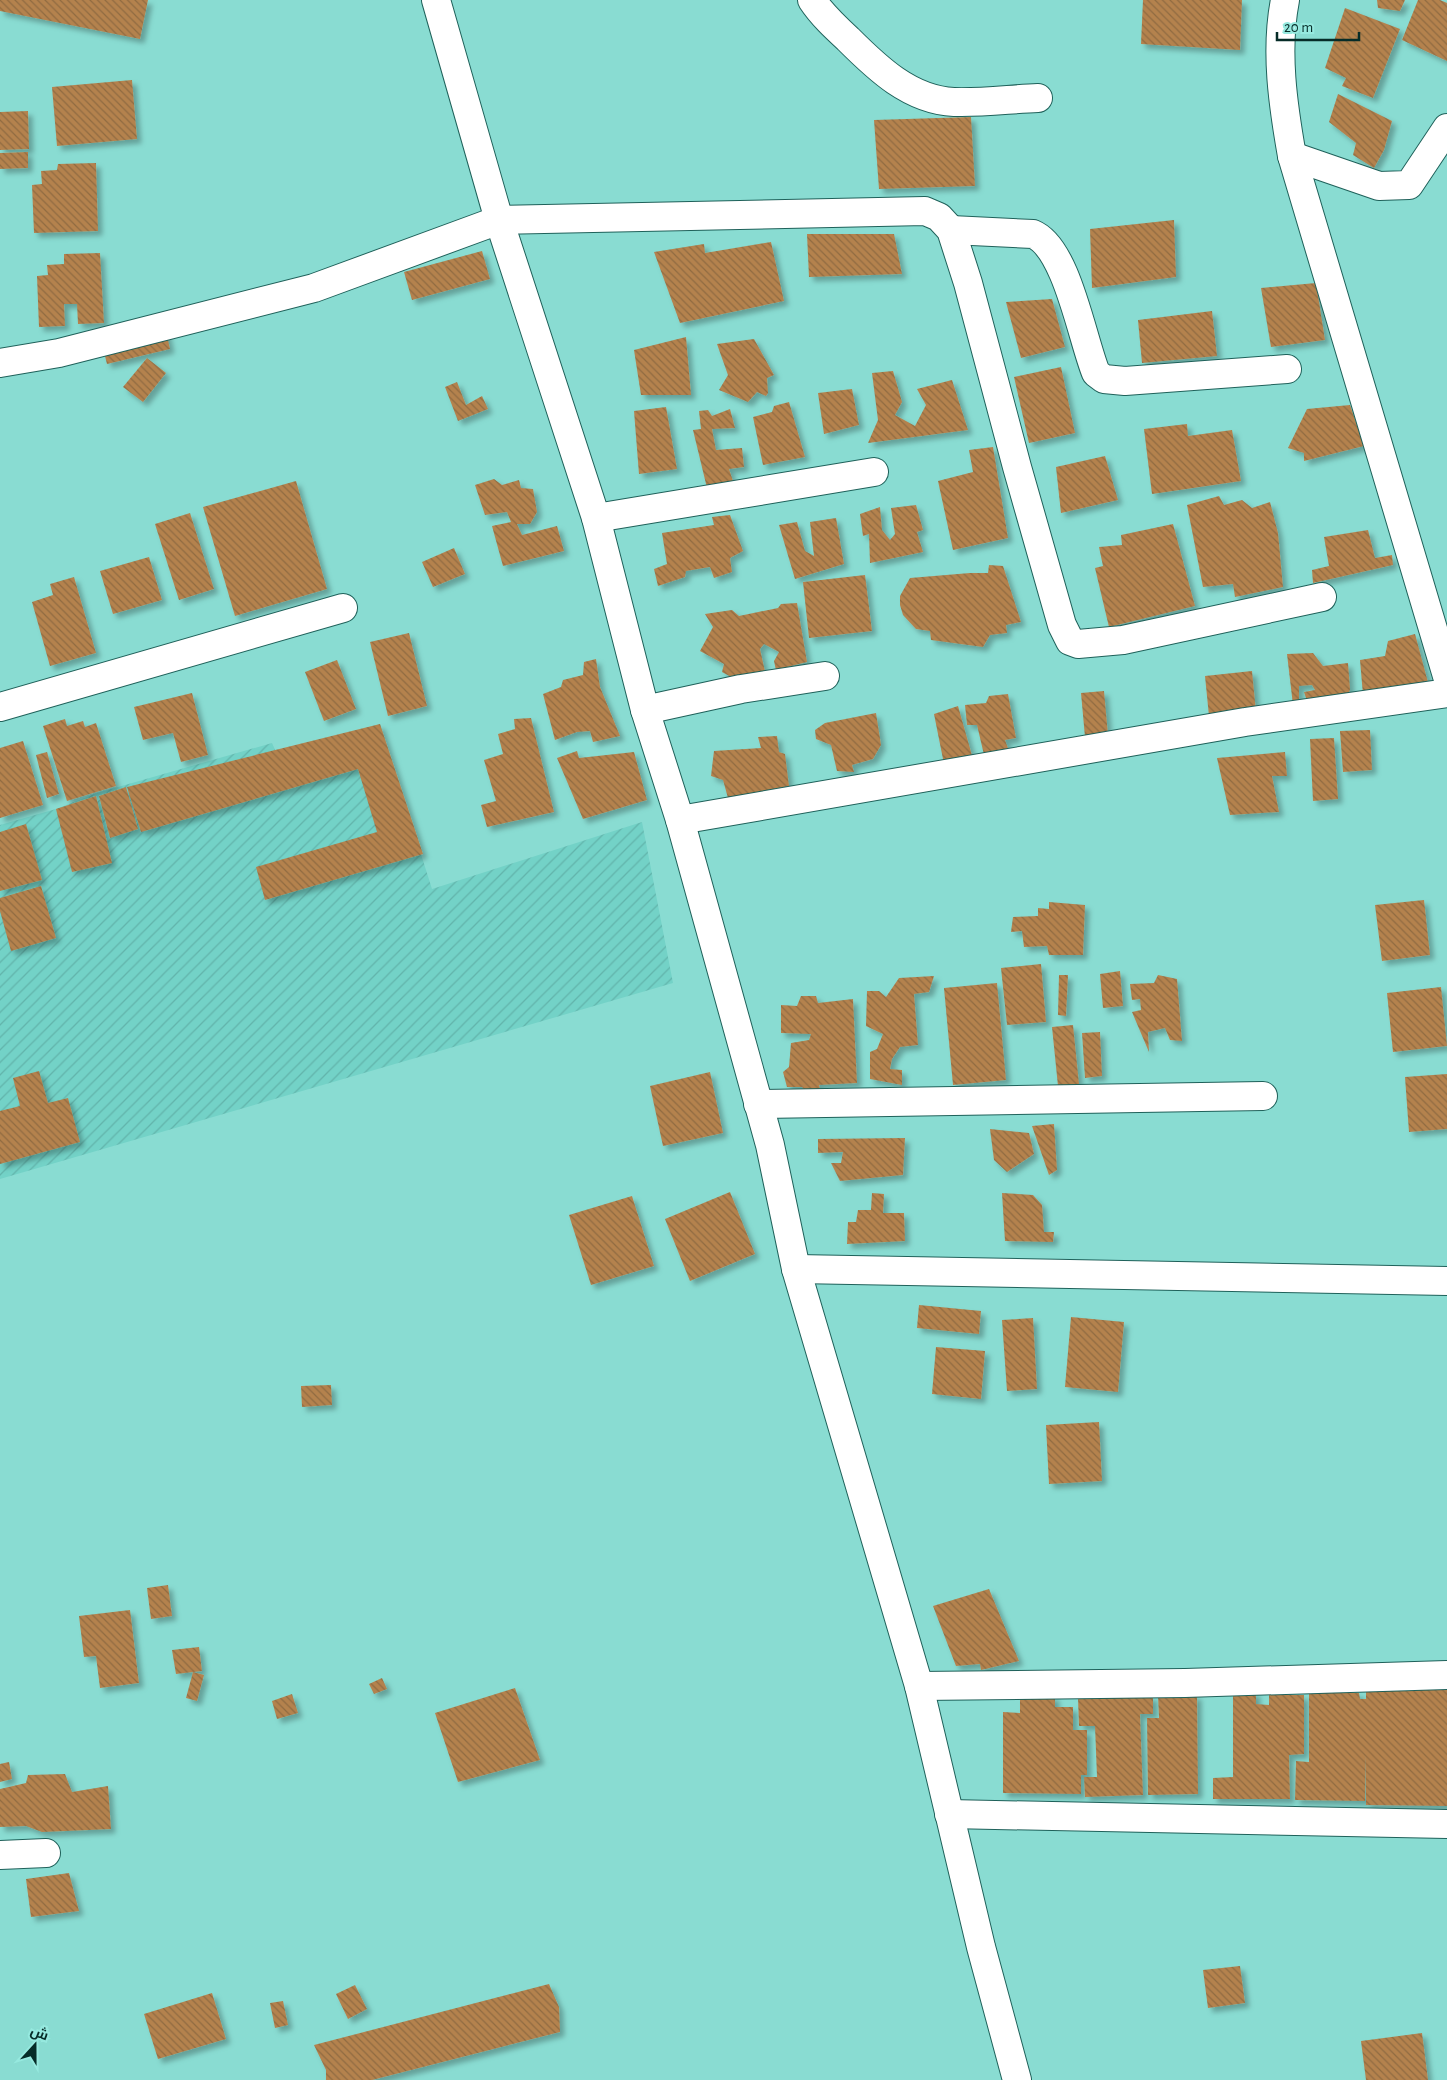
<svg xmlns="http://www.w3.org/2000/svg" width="1447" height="2080" viewBox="0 0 1447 2080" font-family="'Alegreya Sans',Cairo,sans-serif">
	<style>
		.industrial { fill: url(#industrial-furrows) }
		.building { fill: url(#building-back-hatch); filter: url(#shadow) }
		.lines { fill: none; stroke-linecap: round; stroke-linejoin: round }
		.minor-casing { stroke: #1f615a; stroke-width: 30 }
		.minor { stroke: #fff; stroke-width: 28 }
	</style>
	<defs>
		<pattern id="industrial-furrows" width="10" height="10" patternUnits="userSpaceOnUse" patternTransform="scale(1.25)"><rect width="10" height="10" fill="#73d2c7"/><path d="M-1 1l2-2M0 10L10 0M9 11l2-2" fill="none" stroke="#62b4ab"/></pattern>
		<pattern id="building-back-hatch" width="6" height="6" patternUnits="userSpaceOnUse" patternTransform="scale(1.25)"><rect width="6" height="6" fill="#b4824e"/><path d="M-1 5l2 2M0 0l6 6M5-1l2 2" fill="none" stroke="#906b41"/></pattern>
		<filter id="shadow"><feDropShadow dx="4.5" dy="4.5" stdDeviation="2.5" flood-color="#0004"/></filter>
	</defs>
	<rect width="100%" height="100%" fill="#89dcd2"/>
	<polygon class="industrial" points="380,724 432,889 642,822 673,983 0,1179 0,825 56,809 97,793 272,743 277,754"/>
	<g class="building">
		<polygon points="0,0 148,0 140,39 0,11"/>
		<polygon points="1143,0 1242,0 1240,50 1141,44"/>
		<polygon points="1377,0 1405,0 1400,11 1378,8"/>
		<polygon points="1418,0 1440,0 1447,3 1447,61 1402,40"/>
		<polygon points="1345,8 1400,29 1373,98 1342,86 1346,78 1325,68"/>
		<polygon points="132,80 137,139 57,146 52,87"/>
		<polygon points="1338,94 1392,121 1384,150 1374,168 1353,155 1356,143 1329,122"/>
		<polygon points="28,111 29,149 0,150 0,112"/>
		<polygon points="971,117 975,186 879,189 874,120"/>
		<polygon points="28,152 28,168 0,169 0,153"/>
		<polygon points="96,163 98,231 34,233 32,185 42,184 41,171 57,170 58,164"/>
		<polygon points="1174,220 1176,277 1092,288 1090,229"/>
		<polygon points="807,234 894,234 902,274 809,277"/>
		<polygon points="771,242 784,301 680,323 654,252 704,244 705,253"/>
		<polygon points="482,251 490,279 412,300 404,272"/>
		<polygon points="100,253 104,323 78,324 77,304 64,304 65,326 39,327 37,276 48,275 47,265 64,264 64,254"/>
		<polygon points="1316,283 1325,340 1271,347 1261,288"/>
		<polygon points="1052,299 1065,347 1021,358 1006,302"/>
		<polygon points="1212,311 1217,356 1142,363 1138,320"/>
		<polygon points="165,326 170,349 107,364 101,340"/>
		<polygon points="686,337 691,395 641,395 634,350"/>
		<polygon points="754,339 774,375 767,378 768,393 766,396 757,392 748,402 719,390 728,375 717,344"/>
		<polygon points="147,358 166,373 143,402 123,387"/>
		<polygon points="1061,367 1075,433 1029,443 1014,377"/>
		<polygon points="893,371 902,402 895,415 915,426 926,405 917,389 952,380 968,430 868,443 878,420 872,373"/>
		<polygon points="457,382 466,405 482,396 488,409 458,421 445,387"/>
		<polygon points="852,389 859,425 824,434 818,393"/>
		<polygon points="789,402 805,457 763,465 753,417 772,412 774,406"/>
		<polygon points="1350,405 1364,446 1304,461 1304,453 1288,448 1307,409"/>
		<polygon points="666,407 677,469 639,474 634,411"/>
		<polygon points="730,409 735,428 712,429 716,450 742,448 744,467 729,469 735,487 707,488 693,430 701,429 699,411 708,410 712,416"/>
		<polygon points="1187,424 1188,436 1232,430 1241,481 1152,494 1144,429"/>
		<polygon points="993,447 1008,538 953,550 938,481 973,472 969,450"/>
		<polygon points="1105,456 1118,500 1061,513 1056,467"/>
		<polygon points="494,479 502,485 519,480 521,488 533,489 537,512 530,524 517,524 522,535 557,526 564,551 503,566 492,526 511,522 507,512 485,515 475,485"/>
		<polygon points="296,481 327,589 235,616 203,507"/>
		<polygon points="1219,496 1224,505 1242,500 1252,508 1270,502 1278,533 1283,587 1235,597 1233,584 1203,587 1187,505"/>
		<polygon points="916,505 923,530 917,532 923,552 870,563 869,534 863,536 860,514 880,507 882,530 890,540 895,534 891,508"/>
		<polygon points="190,513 214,589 179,600 155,524"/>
		<polygon points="730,515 743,551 730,558 732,572 714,578 710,567 686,571 685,577 658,586 654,569 667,564 662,533 714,525 712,517"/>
		<polygon points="836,518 844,564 795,579 779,525 797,522 805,551 814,556 810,522"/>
		<polygon points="1173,524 1195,606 1109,627 1095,568 1103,566 1099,547 1122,545 1121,535"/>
		<polygon points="1368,530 1375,558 1392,555 1393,565 1313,583 1312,570 1329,566 1324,537"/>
		<polygon points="454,548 465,574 433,587 422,562"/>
		<polygon points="149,557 162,600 113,614 100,571"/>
		<polygon points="989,565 1003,566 1021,622 1006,625 1007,633 990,635 983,647 931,640 930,631 916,629 903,615 900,605 900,596 910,578 970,573 988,573"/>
		<polygon points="865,575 872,631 809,638 803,582"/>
		<polygon points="74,577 96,653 50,666 32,602 53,595 50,584"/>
		<polygon points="797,603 807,662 787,667 787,675 777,675 774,661 779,652 764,644 760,649 766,676 735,679 722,672 724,664 700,651 713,627 705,614 732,610 739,616 778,608 781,604"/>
		<polygon points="409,633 427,706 388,716 370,642"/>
		<polygon points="1415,634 1429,686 1363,695 1360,660 1385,656 1388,641"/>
		<polygon points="1313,653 1323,666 1348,663 1350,689 1347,700 1309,707 1304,692 1315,690 1312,685 1299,686 1299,703 1293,705 1287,654"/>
		<polygon points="596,659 600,687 620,736 593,742 590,731 577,732 555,740 543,694 561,687 563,680 583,675 584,662"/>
		<polygon points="337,660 356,709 324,721 305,672"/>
		<polygon points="1252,671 1256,712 1209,716 1205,676"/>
		<polygon points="1104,691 1108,735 1085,737 1081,693"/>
		<polygon points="192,693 208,755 181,762 173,733 143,740 134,707"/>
		<polygon points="1008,694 1016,738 1005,740 1009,751 985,759 977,725 967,725 965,705 986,703 989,696"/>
		<polygon points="958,706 973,759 944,764 934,714"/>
		<polygon points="876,713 881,745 873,759 852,765 854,772 837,771 831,745 816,739 815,730 825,723"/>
		<polygon points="531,718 554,812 487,827 481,805 496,801 484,760 503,754 498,734 515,729 514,719"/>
		<polygon points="65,719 67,726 83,721 85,727 96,723 116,786 67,801 43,726"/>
		<polygon points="380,724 423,854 265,900 256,867 377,832 358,769 141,832 127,787"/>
		<polygon points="1370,730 1372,770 1343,772 1340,731"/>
		<polygon points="777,736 779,752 785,754 789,786 728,798 723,780 711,776 714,751 761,748 758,737"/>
		<polygon points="1334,738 1338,799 1313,801 1310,739"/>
		<polygon points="23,741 43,805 0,818 0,748"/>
		<polygon points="577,751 579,758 634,752 647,800 583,819 557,758"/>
		<polygon points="47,752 59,794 47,798 36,755"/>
		<polygon points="1285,752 1287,776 1272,776 1279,812 1230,815 1217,758"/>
		<polygon points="126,787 138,829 110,838 99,796"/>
		<polygon points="96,796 112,863 72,872 56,809"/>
		<polygon points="26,824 42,880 0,891 0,832"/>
		<polygon points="41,886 56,938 11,951 0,911 0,898"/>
		<polygon points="1424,900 1430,955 1382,961 1375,905"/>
		<polygon points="1049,902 1085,905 1083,955 1049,955 1047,946 1024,947 1022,931 1011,932 1013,917 1038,916 1038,908 1049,909"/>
		<polygon points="1041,964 1046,1022 1007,1025 1001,968"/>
		<polygon points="1120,971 1123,1006 1103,1008 1100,974"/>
		<polygon points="1059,975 1068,975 1066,1016 1058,1015"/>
		<polygon points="1158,975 1177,979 1182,1041 1170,1040 1165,1028 1148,1032 1149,1052 1132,1012 1141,1010 1140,999 1132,1000 1130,984 1154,983"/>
		<polygon points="934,976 929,992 914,994 918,1045 900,1047 892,1059 890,1069 902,1070 902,1085 870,1079 870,1052 877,1049 883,1034 866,1026 867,991 879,991 886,997 899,978"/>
		<polygon points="997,983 1006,1080 953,1085 944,988"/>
		<polygon points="1441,987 1447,1046 1393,1052 1387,993"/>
		<polygon points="801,996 816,996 818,1003 853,999 857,1083 819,1085 821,1093 809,1095 802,1087 787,1087 783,1072 789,1067 791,1043 809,1040 811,1034 781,1033 781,1005 797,1006"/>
		<polygon points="1073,1025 1079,1084 1058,1086 1052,1027"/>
		<polygon points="1100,1032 1102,1076 1085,1078 1082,1033"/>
		<polygon points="39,1071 48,1103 68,1098 80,1142 0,1164 0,1111 20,1106 13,1078"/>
		<polygon points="710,1072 723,1133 663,1146 650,1086"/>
		<polygon points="1447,1074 1447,1129 1409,1132 1405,1077"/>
		<polygon points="1054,1124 1057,1170 1049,1175 1032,1126"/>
		<polygon points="990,1129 1029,1133 1034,1154 1007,1172 994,1160"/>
		<polygon points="905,1138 903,1175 840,1181 831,1163 841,1163 843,1152 818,1153 818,1139"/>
		<polygon points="730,1192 755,1254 690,1281 665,1219"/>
		<polygon points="872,1193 884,1194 883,1213 904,1213 905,1241 847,1244 848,1222 856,1222 858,1210 871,1210"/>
		<polygon points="1002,1193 1033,1195 1042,1205 1044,1232 1054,1232 1053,1242 1005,1241"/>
		<polygon points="632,1196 654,1266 591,1285 569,1215"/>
		<polygon points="919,1305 981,1311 979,1334 917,1328"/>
		<polygon points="1071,1317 1124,1322 1118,1392 1065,1387"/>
		<polygon points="1033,1318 1037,1389 1007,1391 1002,1320"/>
		<polygon points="936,1347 985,1351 981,1399 932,1394"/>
		<polygon points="331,1385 332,1405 302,1407 301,1386"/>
		<polygon points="1099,1422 1102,1481 1049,1484 1046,1425"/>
		<polygon points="168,1585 172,1616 151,1619 147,1588"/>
		<polygon points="989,1589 1019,1661 981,1670 980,1664 956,1666 933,1606"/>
		<polygon points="130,1610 139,1683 100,1688 96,1656 84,1657 79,1616"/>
		<polygon points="199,1647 202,1671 176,1674 172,1650"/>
		<polygon points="193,1672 204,1675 197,1701 186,1698"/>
		<polygon points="382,1678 387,1689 374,1694 369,1684"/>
		<polygon points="515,1688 540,1760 458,1782 435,1713"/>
		<polygon points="1366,1689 1447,1689 1447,1806 1366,1805 1366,1755 1365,1801 1295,1800 1296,1761 1309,1762 1309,1693 1359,1693 1360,1699 1366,1699"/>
		<polygon points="1233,1692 1256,1692 1256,1704 1269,1705 1269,1695 1304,1695 1304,1754 1289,1755 1290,1799 1213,1799 1213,1778 1233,1777"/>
		<polygon points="292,1694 298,1713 277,1719 272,1701"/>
		<polygon points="1158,1695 1197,1695 1198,1794 1148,1795 1147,1718 1159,1718"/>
		<polygon points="1020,1696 1055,1696 1055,1707 1073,1707 1073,1730 1087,1730 1087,1775 1081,1775 1081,1794 1003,1793 1003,1712 1020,1713"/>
		<polygon points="1153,1696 1153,1714 1140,1714 1143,1795 1085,1797 1084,1777 1097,1777 1095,1726 1079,1726 1078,1698"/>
		<polygon points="9,1762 12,1779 0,1782 0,1764"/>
		<polygon points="65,1774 72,1792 108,1786 111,1829 42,1832 26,1826 0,1827 0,1789 26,1783 28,1775"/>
		<polygon points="69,1873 79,1911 31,1917 26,1879"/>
		<polygon points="1240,1966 1245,2003 1208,2008 1203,1970"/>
		<polygon points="549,1984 559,2007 560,2032 372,2080 326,2080 326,2070 314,2045"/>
		<polygon points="355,1985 367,2009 348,2019 336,1994"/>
		<polygon points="212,1993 226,2039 158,2059 144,2014"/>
		<polygon points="283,2001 288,2025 275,2028 270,2003"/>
		<polygon points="1422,2033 1428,2080 1366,2080 1361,2041"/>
	</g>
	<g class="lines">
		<g class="minor-casing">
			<g id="minor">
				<polyline points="436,0 499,220 596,518 645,710 680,820 770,1145 796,1269 919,1686 981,1947 1017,2080"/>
				<path d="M 812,0 C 822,15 835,27 848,39 C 877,68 910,100 954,102 C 982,103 1011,99 1038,98"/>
				<path d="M 1285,0 C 1275,51 1283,105 1292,156 L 1447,676"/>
				<polyline points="1292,156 1379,186 1409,185 1447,128"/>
				<path d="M 951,230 L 1033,234 C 1067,248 1082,339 1096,373 L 1104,379 L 1125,381 L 1287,369"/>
				<polyline points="0,363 59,353 314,288 499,220 925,211 939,217 951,230 968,283 1017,467 1062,625 1070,641 1078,644 1123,640 1322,597"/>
				<polyline points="596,518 874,472"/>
				<polyline points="0,707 343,608"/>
				<polyline points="645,710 741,689 825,676"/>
				<polyline points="680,820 1245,722 1447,693"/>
				<polyline points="758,1104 1263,1096"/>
				<polyline points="796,1269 1447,1281"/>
				<polyline points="919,1686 1185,1683 1447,1675"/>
				<polyline points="949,1814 1447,1824"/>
				<polyline points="0,1855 46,1853"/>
			</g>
		</g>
		<use href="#minor" class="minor"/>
	</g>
	<g transform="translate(35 2045) rotate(21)" stroke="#96e9df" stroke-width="4" paint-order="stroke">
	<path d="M0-4L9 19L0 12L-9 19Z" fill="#062c28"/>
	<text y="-8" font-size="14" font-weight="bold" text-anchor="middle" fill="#062c28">ش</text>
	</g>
	<path d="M1277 32v8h82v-8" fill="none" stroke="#062c28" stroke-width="2.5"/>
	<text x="1284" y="32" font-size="15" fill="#062c28" stroke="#96e9df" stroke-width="4" paint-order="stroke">20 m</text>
</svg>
